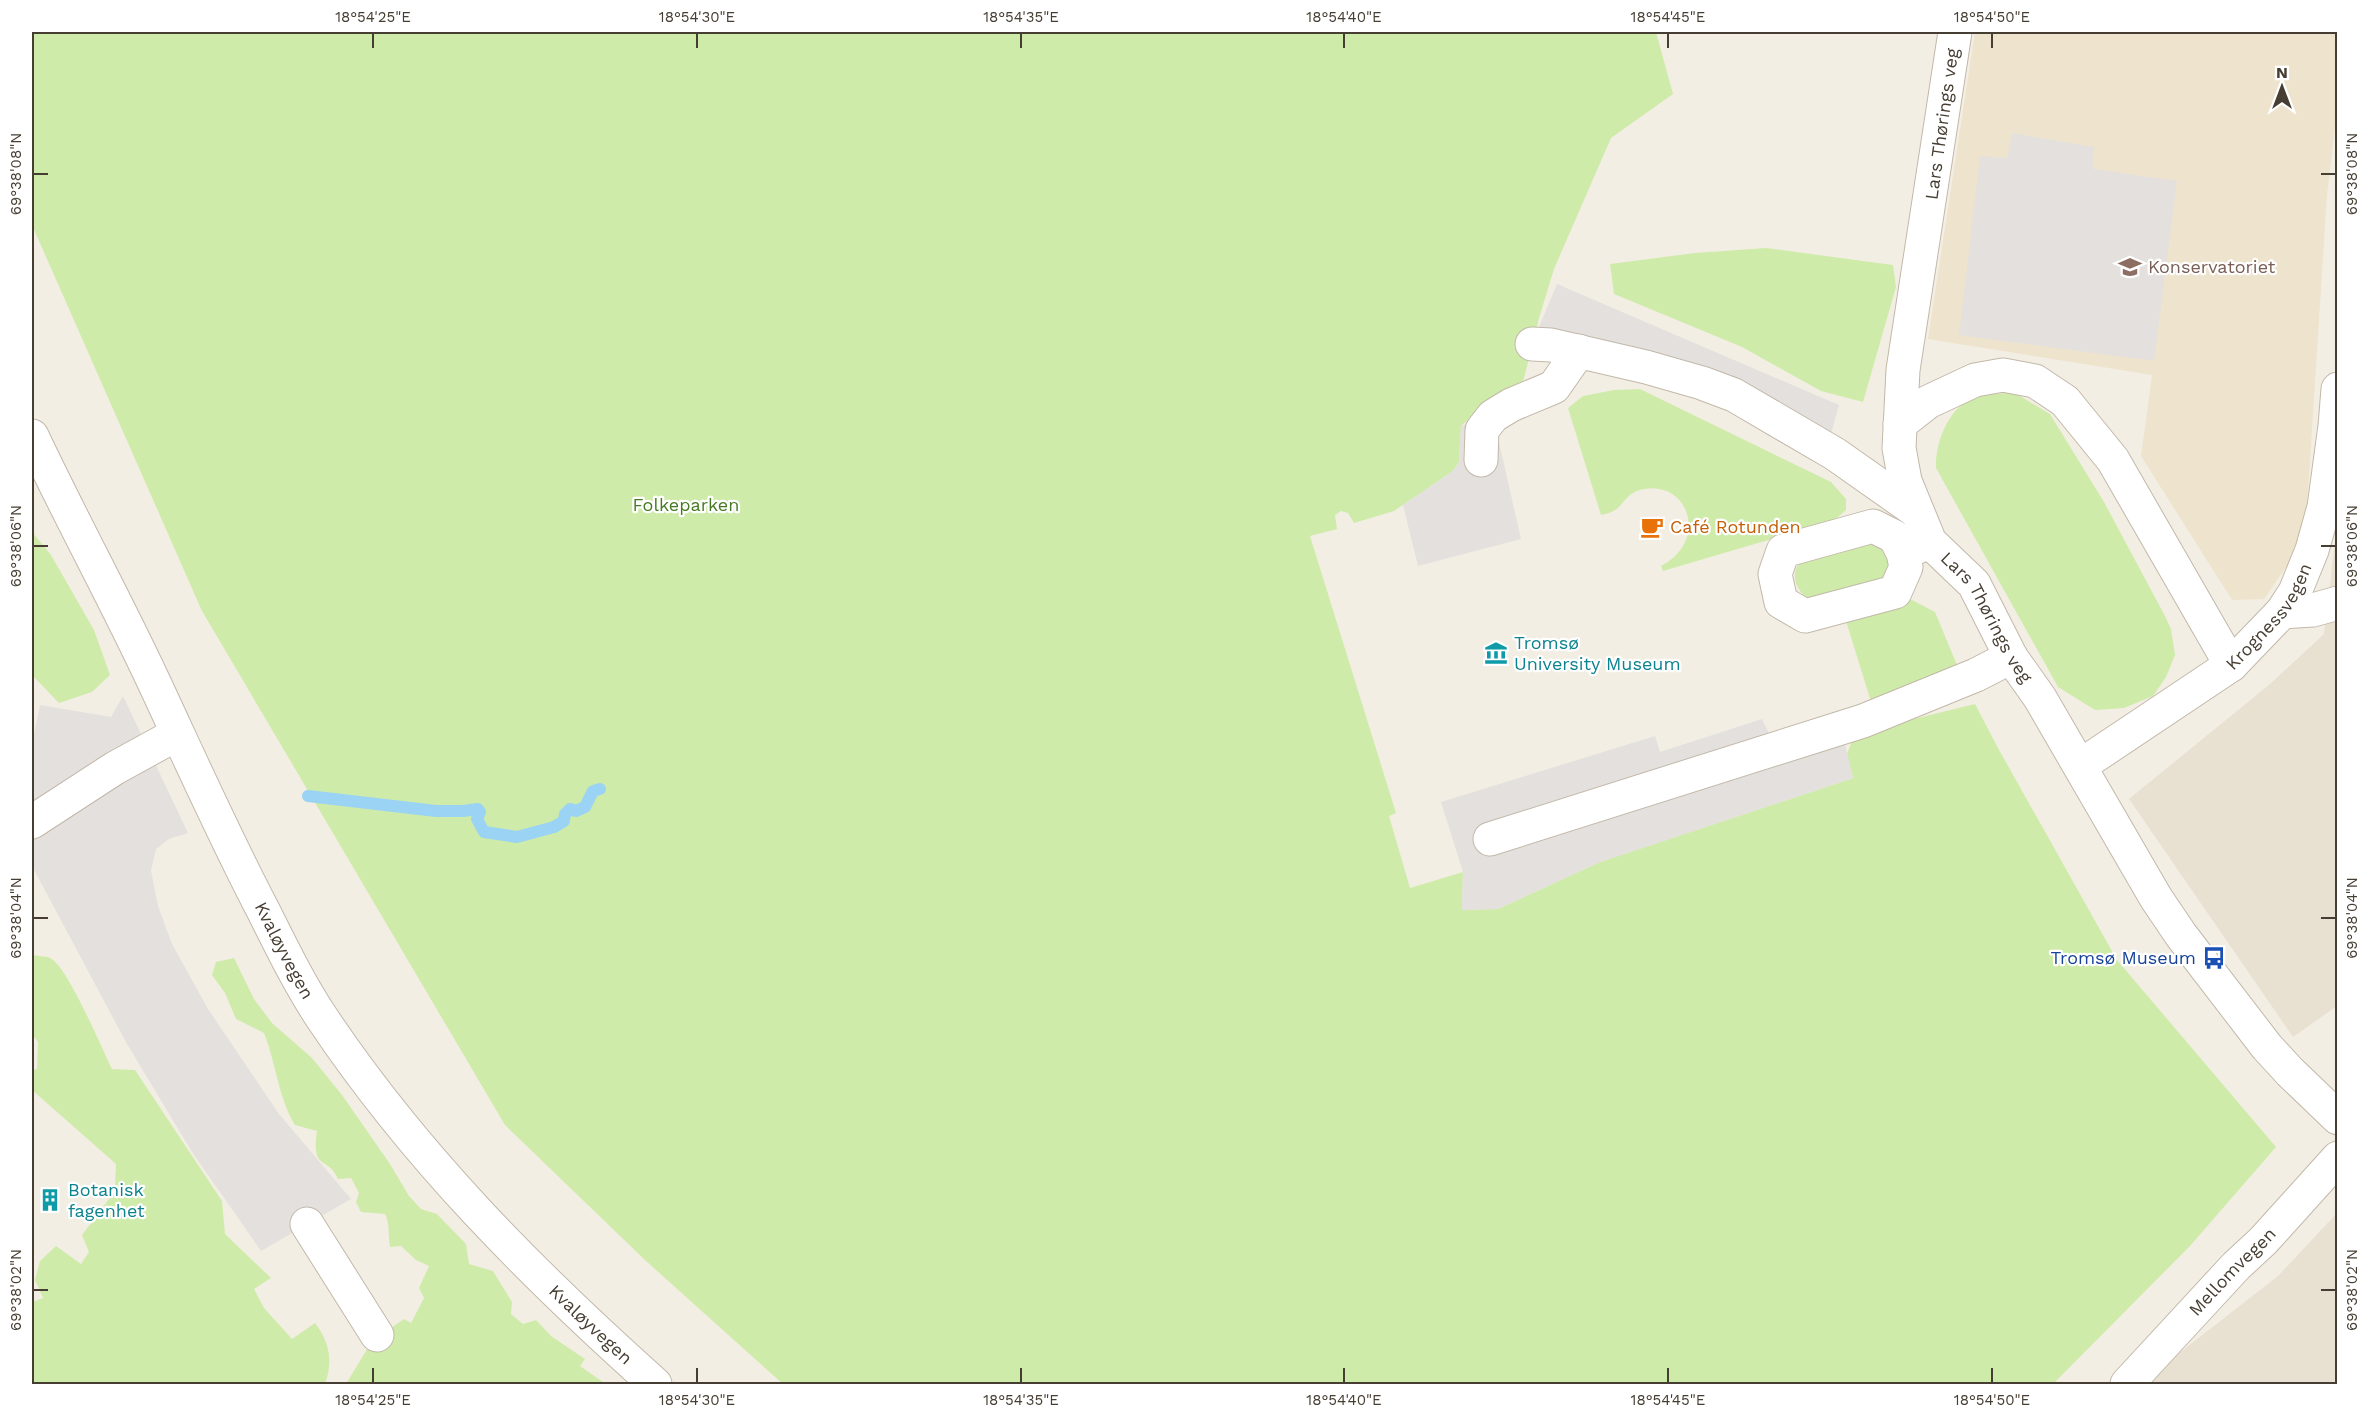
<svg xmlns="http://www.w3.org/2000/svg" width="2369" height="1416" viewBox="0 0 2369 1416" font-family="'Work Sans',sans-serif">
	<style>
		.residential { fill: #e8e0d1 }
		.education { fill: #eee3cc }
		.green { fill: #cfeba9 }
		.parking { fill: #e3e0dd }
		.lines { fill: none; stroke-linecap: round; stroke-linejoin: round }
		.stream { stroke: #9bd3f5; stroke-width: 12 }
		.minor-casing { stroke: #c2b8a9; stroke-width: 35 }
		.minor { stroke: #fff; stroke-width: 33 }
		.ticks { fill: none; stroke: #463e33; stroke-width: 2 }
		.labels { text-anchor: middle; stroke-width: 4.5; stroke-linejoin: round; paint-order: stroke }
		.street-label { font-size: 18px; fill: #463e33; stroke: #fff }
		.education-label { font-size: 18px; fill: #785e54; stroke: #fff; text-anchor: start }
		.park-label { font-size: 18px; fill: #477b23; stroke: #fff }
		.food-label { font-size: 18px; fill: #c56008; stroke: #fff; text-anchor: start }
		.culture-label { font-size: 18px; fill: #0d838f; stroke: #fff; text-anchor: start }
		.transit-label { font-size: 18px; fill: #164399; stroke: #fff; text-anchor: end }
		.neatline { fill: none; stroke: #463e33; stroke-width: 2 }
		.ticks-label { font-size: 15px; text-anchor: middle; fill: #463e33 }
	</style>
	<rect width="100%" height="100%" fill="#f3eee4"/>
	<g class="residential">
		<polygon points="2337,525 2337,1006 2293,1037 2129,799 2270,684 2324,634"/>
		<polygon points="2337,1213 2337,1384 2150,1384 2178,1354 2278,1276"/>
	</g>
	<polygon class="education" points="1975,32 2337,32 2337,112 2327,195 2307,507 2304,524 2293,557 2264,599 2232,600 2141,456 2152,375 1928,339"/>
	<g class="green">
		<polygon points="32,32 1656,32 1673,94 1611,138 1554,269 1539,318 1522,386 1496,395 1461,426 1459,462 1453,471 1394,511 1354,523 1348,513 1341,511 1335,515 1337,529 1310,536 1396,813 1389,816 1410,888 1463,872 1462,910 1498,909 1600,862 1853,778 1847,754 1853,738 1889,725 1975,704 1998,748 2117,960 2276,1147 2190,1246 2053,1384 783,1384 646,1261 505,1125 202,611 32,225"/>
		<polygon points="1766,248 1893,265 1896,287 1863,402 1821,391 1742,347 1614,294 1610,264 1695,253"/>
		<path d="M 1640,389 L 1831,482 L 1846,499 L 1846,510 L 1833,521 L 1663,571 L 1661,566 C 1709,541 1689,481 1644,489 C 1625,493 1626,503 1615,510 C 1611,513 1605,514 1601,515 L 1568,408 L 1583,396 L 1614,390 Z"/>
		<path d="M 2007,393 L 2020,396 L 2050,414 L 2104,502 L 2165,616 L 2171,629 L 2175,655 L 2166,677 L 2153,696 L 2124,708 L 2095,710 L 2058,687 L 1936,468 C 1935,441 1950,403 1979,396 C 1988,394 1998,394 2007,393 Z"/>
		<polygon points="32,532 51,555 94,630 110,675 92,692 59,703 32,675"/>
		<path d="M 1864,540 L 1880,545 L 1892,564 L 1886,579 L 1808,599 C 1797,591 1790,576 1799,563 Z"/>
		<polygon points="1908,598 1935,612 1959,670 1872,705 1846,621"/>
		<path d="M 32,955 C 37,956 45,956 50,958 C 67,965 102,1049 112,1069 L 135,1070 L 222,1201 L 225,1234 L 271,1278 L 254,1289 L 264,1308 L 292,1339 L 315,1323 C 330,1343 333,1361 325,1384 L 32,1384 L 32,1302 L 43,1298 L 35,1280 L 40,1261 L 56,1246 L 81,1264 L 89,1252 L 82,1235 L 115,1191 L 116,1164 L 32,1090 L 32,1070 L 37,1069 L 38,1042 L 32,1034 Z"/>
		<path d="M 234,958 L 254,999 L 272,1023 L 312,1058 L 342,1095 L 390,1164 L 409,1196 L 421,1209 L 437,1214 L 466,1244 L 469,1264 L 493,1271 L 512,1302 L 511,1314 L 523,1324 L 536,1320 L 551,1336 L 585,1359 L 580,1366 L 603,1382 L 600,1384 L 346,1384 L 372,1341 L 404,1319 L 411,1323 L 424,1298 L 419,1288 L 429,1266 L 416,1260 L 401,1246 L 390,1247 C 388,1236 390,1223 385,1214 L 361,1212 L 356,1202 L 359,1193 L 351,1178 L 338,1179 C 328,1155 311,1172 317,1131 L 295,1125 C 278,1097 276,1063 264,1033 L 236,1019 L 225,993 L 212,975 L 216,962 Z"/>
	</g>
	<g class="parking">
		<polygon points="2012,133 2094,147 2093,169 2177,181 2154,361 1959,335 1980,156 2007,158"/>
		<polygon points="1557,284 1839,405 1829,441 1534,339"/>
		<polygon points="1493,416 1521,539 1418,566 1403,505 1453,471 1459,462 1461,426"/>
		<polygon points="123,696 188,833 169,839 156,849 151,871 158,906 172,944 208,1009 279,1114 351,1199 261,1251 192,1152 127,1044 32,866 32,744 40,705 111,717"/>
		<polygon points="1837,711 1853,778 1600,862 1498,909 1462,910 1463,872 1441,802 1655,736 1660,752 1762,719 1769,733"/>
	</g>
	<g class="lines">
		<polyline class="stream" points="308,796 436,811 463,811 478,809 480,812 477,819 484,832 517,837 554,827 564,821 565,814 570,809 576,811 585,807 593,791 600,789"/>
		<g class="minor-casing">
			<g id="minor">
				<path id="s1" d="M 1955,32 L 1903,370 L 1899,448 L 1905,481 L 1930,542 L 1974,584 L 2011,657 L 2040,698 L 2156,898 L 2181,935 L 2267,1047 L 2290,1072 L 2338,1118"/>
				<polyline points="1532,344 1551,345 1646,367 1702,383 1734,395 1835,454 1916,511"/>
				<polyline points="1900,424 1928,402 1975,380 2003,375 2035,381 2065,401 2113,460 2231,665"/>
				<path id="s2" d="M 32,436 C 70,517 114,597 152,678 C 189,757 224,836 264,912 C 282,948 300,985 322,1018 C 415,1157 532,1274 655,1384"/>
				<polyline points="1481,460 1482,430 1493,416 1511,405 1554,387 1579,351"/>
				<polyline points="1903,553 1895,537 1873,526 1783,551 1775,574 1781,602 1805,616 1895,592 1906,567 1903,553 1930,542"/>
				<polyline points="2282,612 2313,610 2338,603"/>
				<path id="s3" d="M 2080,766 L 2231,665 L 2282,612 L 2295,592 L 2312,550 L 2324,507 L 2335,426 L 2338,389"/>
				<polyline points="32,822 115,768 177,734"/>
				<polyline points="1490,839 1863,721 1976,675 2011,657"/>
				<polyline points="307,1224 377,1335"/>
				<path id="s4" d="M 2127,1384 L 2236,1266 L 2263,1241 L 2338,1158"/>
			</g>
		</g>
		<use href="#minor" class="minor"/>
	</g>
	<path class="ticks" d="M 373,33 L 373,48M 697,33 L 697,48M 1021,33 L 1021,48M 1344,33 L 1344,48M 1668,33 L 1668,48M 1992,33 L 1992,48M 33,174 L 48,174M 2321,174 L 2336,174M 33,546 L 48,546M 2321,546 L 2336,546M 33,918 L 48,918M 2321,918 L 2336,918M 33,1290 L 48,1290M 2321,1290 L 2336,1290M 373,1368 L 373,1383M 697,1368 L 697,1383M 1021,1368 L 1021,1383M 1344,1368 L 1344,1383M 1668,1368 L 1668,1383M 1992,1368 L 1992,1383"/>
	<defs>
		<g id="university-bare" transform="scale(1.8)"><path d="M0-5L7-2L0 1L-7-2ZM-4 1L0 2.5L4 1V4Q0 6-4 4Z" fill="#8d6e63" stroke="#fff" stroke-width="2.5" paint-order="stroke"/></g>
		<g id="cafe-bare" transform="scale(1.8)"><path d="M-5.5-4.5H6V0H3Q3 3.5 0 3.5H-2.5Q-5.5 3.5-5.5 0ZM3-3.2v2h1.7v-2ZM-6 4.5H4V6H-6Z" fill="#e8710a" stroke="#fff" stroke-width="2.5" paint-order="stroke"/></g>
		<g id="museum-bare" transform="scale(1.8)"><path d="M0-6L6-3V-2H-6V-3ZM-5-1h2V3h-2ZM-1-1h2V3h-2ZM3-1h2V3H3ZM-6 4H6V6H-6Z" fill="#0f9aa8" stroke="#fff" stroke-width="2.5" paint-order="stroke"/></g>
		<g id="bus-bare" transform="scale(1.8)"><path d="M-5-6H5V4H4V6H2V4H-2V6H-4V4H-5ZM-3.5-4V0h7V-4ZM-3.5 1.2v1.5H-2V1.2ZM2 1.2v1.5H3.5V1.2Z" fill="#1a4fb4" stroke="#fff" stroke-width="2.5" paint-order="stroke"/></g>
		<g id="building-bare" transform="scale(1.8)"><path d="M-4-6H4V6H1V3H-1V6H-4ZM-2.5-4.3h1.7v1.8h-1.7ZM.8-4.3h1.7v1.8H.8ZM-2.5-1h1.7V.8h-1.7ZM.8-1h1.7V.8H.8Z" fill="#0f9aa8" stroke="#fff" stroke-width="2.5" paint-order="stroke"/></g>
	</defs>
	<g fill-rule="evenodd">
		<use href="#university-bare" x="2130" y="267"/>
		<use href="#cafe-bare" x="1652" y="527"/>
		<use href="#museum-bare" x="1496" y="653"/>
		<use href="#bus-bare" x="2214" y="958"/>
		<use href="#building-bare" x="50" y="1200"/>
	</g>
	<g class="labels">
		<g class="street-label">
			<text transform="translate(1942 124) rotate(-82)" y="6">Lars Thørings veg</text>
			<text dy="6" stroke="none"><textPath href="#s3" startOffset="244">Krognessvegen</textPath></text>
			<text dy="6" stroke="none"><textPath href="#s1" startOffset="615">Lars Thørings veg</textPath></text>
			<text dy="6" stroke="none"><textPath href="#s2" startOffset="573">Kvaløyvegen</textPath></text>
			<text dy="6" stroke="none"><textPath href="#s4" startOffset="154">Mellomvegen</textPath></text>
			<text dy="6" stroke="none"><textPath href="#s2" startOffset="1059">Kvaløyvegen</textPath></text>
		</g>
		<g class="education-label">
			<text x="2148" y="273">Konservatoriet</text>
		</g>
		<g class="park-label">
			<text x="686" y="511">Folkeparken</text>
		</g>
		<g class="food-label">
			<text x="1670" y="533">Café Rotunden</text>
		</g>
		<g class="culture-label">
			<text x="1514" y="649">Tromsø<tspan x="1514" dy="21">University Museum</tspan></text>
			<text x="68" y="1196">Botanisk<tspan x="68" dy="21">fagenhet</tspan></text>
		</g>
		<g class="transit-label">
			<text x="2196" y="964">Tromsø Museum</text>
		</g>
	</g>
	<rect width="2369" height="1416" fill="none" stroke="#ffffff" stroke-width="66"/>
	<g transform="translate(2282 87)" stroke="#ffffff" stroke-width="4.5" paint-order="stroke">
	<path d="M0-4.5L10 22L0 15L-10 22Z" fill="#463e33"/>
	<text y="-9" font-size="16" font-weight="bold" text-anchor="middle" fill="#463e33">N</text>
	</g>
	<rect x="33" y="33" width="2303" height="1350" class="neatline"/>
	<g class="ticks-label">
		<text x="373" y="22">18°54'25"E</text>
		<text x="697" y="22">18°54'30"E</text>
		<text x="1021" y="22">18°54'35"E</text>
		<text x="1344" y="22">18°54'40"E</text>
		<text x="1668" y="22">18°54'45"E</text>
		<text x="1992" y="22">18°54'50"E</text>
		<text transform="translate(16 174) rotate(-90)" y="5">69°38'08"N</text>
		<text transform="translate(2352 174) rotate(-90)" y="5">69°38'08"N</text>
		<text transform="translate(16 546) rotate(-90)" y="5">69°38'06"N</text>
		<text transform="translate(2352 546) rotate(-90)" y="5">69°38'06"N</text>
		<text transform="translate(16 918) rotate(-90)" y="5">69°38'04"N</text>
		<text transform="translate(2352 918) rotate(-90)" y="5">69°38'04"N</text>
		<text transform="translate(16 1290) rotate(-90)" y="5">69°38'02"N</text>
		<text transform="translate(2352 1290) rotate(-90)" y="5">69°38'02"N</text>
		<text x="373" y="1405">18°54'25"E</text>
		<text x="697" y="1405">18°54'30"E</text>
		<text x="1021" y="1405">18°54'35"E</text>
		<text x="1344" y="1405">18°54'40"E</text>
		<text x="1668" y="1405">18°54'45"E</text>
		<text x="1992" y="1405">18°54'50"E</text>
	</g>
</svg>
